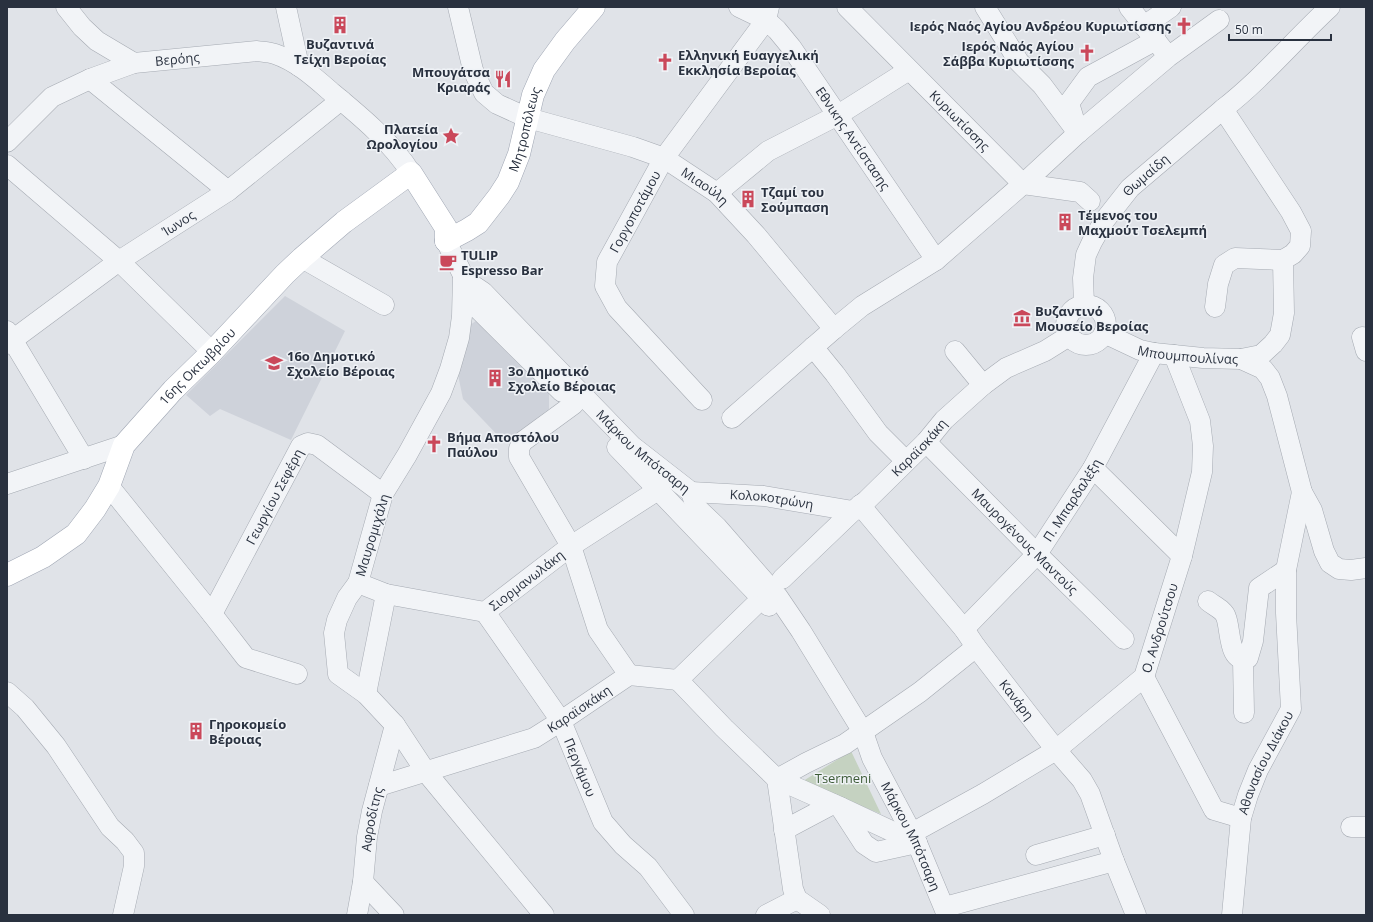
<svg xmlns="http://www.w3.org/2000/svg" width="1373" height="922" viewBox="0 0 1373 922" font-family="'Open Sans',sans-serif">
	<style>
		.built { fill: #ced2da }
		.green { fill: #c5d2c1 }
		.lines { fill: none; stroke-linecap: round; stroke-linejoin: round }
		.minor-casing { stroke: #a5aab2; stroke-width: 21 }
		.major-casing { stroke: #a0a7b4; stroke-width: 23 }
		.minor { stroke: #f2f4f7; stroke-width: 20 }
		.major { stroke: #fff; stroke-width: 22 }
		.labels { text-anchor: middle; stroke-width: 3; stroke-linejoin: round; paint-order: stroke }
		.poi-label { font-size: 13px; font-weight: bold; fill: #29313f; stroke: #eff2f6; text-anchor: start }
		.street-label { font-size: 13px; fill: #29313f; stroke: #eff2f6 }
		.park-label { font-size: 13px; fill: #3d5b37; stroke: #eff2f6 }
	</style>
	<rect width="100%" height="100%" fill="#e0e3e8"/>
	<g class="built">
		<polygon points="285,296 345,331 291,440 220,409 210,416 186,395"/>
		<polygon points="479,319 549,389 549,409 505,443 463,399 457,370 467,327"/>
	</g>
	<polygon class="green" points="851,751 881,814 806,784 800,783"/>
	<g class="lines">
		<g class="minor-casing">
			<g id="minor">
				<polyline points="66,7 82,27 97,41 134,63"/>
				<polyline points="286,7 299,66"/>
				<path id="s1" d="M 458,7 L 473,70 L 484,93 L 497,104 L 528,118 L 633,147 L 664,158 L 717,193 L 756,235 L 834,329"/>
				<polyline points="739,7 766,20 769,7"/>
				<path id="s2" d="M 847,7 L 1023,184 L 1080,192 L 1090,201"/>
				<polyline points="985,7 1019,62 1042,85 1078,133 1069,103 1088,77 1156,40"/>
				<polyline points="1129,7 1164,51"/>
				<polyline points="1144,26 1171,7"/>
				<polyline points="90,79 228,191"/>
				<path id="s3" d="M 7,142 L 52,97 L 90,79 L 134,63 L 257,51 C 263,52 269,52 275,54 C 296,61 314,77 330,91 C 359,115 391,141 411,173"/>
				<polyline points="7,165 119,261 212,352"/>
				<polyline points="717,193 768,151 838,115 909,70"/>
				<path id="s4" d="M 446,241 L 463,275 L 468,282 L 483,292 L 632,446 L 691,492 L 696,507 L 717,527 L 778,597 L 801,631 L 863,732 L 872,758 L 917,843 L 947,915"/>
				<polyline points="302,258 384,305"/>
				<polyline points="463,275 462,316 459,338 450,369 441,393 407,455 383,494 358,583 347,598 337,620 334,633 338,674 366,694 395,725 426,772 544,915"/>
				<polyline points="468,282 470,301 562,392"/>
				<path id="s5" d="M 1084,304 L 1083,278 L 1086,255 L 1092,242 L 1104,221 L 1130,188 L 1223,109 C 1262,79 1294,40 1330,7"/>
				<circle cx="1086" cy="325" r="20"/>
				<polyline points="1215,307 1218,284 1224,265 1235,258 1283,260 1293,254 1300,246 1301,231 1291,212 1223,109"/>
				<polyline points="7,331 84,459"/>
				<path id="s6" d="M 1104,333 L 1140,350 L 1154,353 L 1203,358 L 1241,359 L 1263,369 L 1270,378 L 1277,396 L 1302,492 L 1312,510 L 1324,551 L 1330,563 L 1339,569 L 1351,570 L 1366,568"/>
				<polyline points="1362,337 1366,351"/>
				<path id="s7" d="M 7,344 L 119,261 L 228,191 L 341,100"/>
				<polyline points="813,347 835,374 878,433 906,461"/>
				<polyline points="955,351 983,385"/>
				<polyline points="1241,359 1261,355 1273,344 1280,335 1284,313 1283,260"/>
				<path id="s8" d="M 702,400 L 617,308 L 605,286 L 607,262 L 664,158 L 766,20 L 777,30 L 791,47 L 936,260"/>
				<polyline points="574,404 522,442 519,449 519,457 571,546 598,630 629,675"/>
				<polyline points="732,418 834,329 862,306 936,260 1023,184 1078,133 1168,57 1219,20"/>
				<path id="s9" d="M 926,442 L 1037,554 L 1124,639"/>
				<polyline points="617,447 769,606"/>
				<polyline points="1093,468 1182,556"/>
				<polyline points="7,484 124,445"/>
				<polyline points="109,486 212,614 246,658 297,674"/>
				<path id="s10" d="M 691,492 L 764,496 L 853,511"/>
				<path id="s11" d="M 860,505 L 964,629 L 976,647 L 1056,750 L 1082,780 L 1090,794 L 1114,861 L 1136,915"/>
				<path id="s12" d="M 782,579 L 853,511 L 867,500 L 926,442 L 944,420 L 983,385 L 1006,368 L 1045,351 L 1069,336"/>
				<path id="s13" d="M 358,583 L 386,594 L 485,612 L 571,546 L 658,490"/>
				<path d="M 1208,601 C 1214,606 1224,610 1226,617 C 1231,629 1228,664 1248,658 L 1253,641 L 1259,588 L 1286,570"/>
				<path id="s14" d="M 485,612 L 561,721 L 603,822 L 623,845 L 648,867 L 684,915"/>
				<path id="s15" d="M 212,614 L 301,446 L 308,443 L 317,445 L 383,494"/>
				<path id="s16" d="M 964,629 L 1037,554 L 1093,468 L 1154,353"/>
				<polyline points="1243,659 1244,713"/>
				<polyline points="1144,677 1214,810 1241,818"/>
				<polyline points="678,680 724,728 777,779 840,807 917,843"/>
				<polyline points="678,680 754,606"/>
				<polyline points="7,692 25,708 56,746 110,827 125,841 134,853 134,866 123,915"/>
				<polyline points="366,694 386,594"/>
				<polyline points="777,779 806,763 845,744 920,692 976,647"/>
				<polyline points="777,779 793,889 797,899 820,915"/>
				<path id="s17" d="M 379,786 L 534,738 L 561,721 L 629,675 L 678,680"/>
				<polyline points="840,807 864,844 876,852 917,843"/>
				<polyline points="1351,827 1366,827"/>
				<polyline points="784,830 833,804"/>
				<path id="s18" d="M 912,833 L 983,794 L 1056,750 L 1144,677 L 1182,556 L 1202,472 L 1203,446 L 1200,421 L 1174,355"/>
				<polyline points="1036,855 1105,835"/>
				<polyline points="363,882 394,915"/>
				<polyline points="945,907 1114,861"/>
				<path id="s19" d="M 357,915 L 363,882 L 367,837 L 372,811 L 395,725"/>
				<polyline points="766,915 797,899"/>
				<path id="s20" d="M 1232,915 L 1241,818 L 1248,795 L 1258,770 L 1291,709 L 1286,613 L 1286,570 L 1302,492"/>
			</g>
		</g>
		<g class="major-casing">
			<g id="major">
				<path id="s21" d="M 446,241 L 467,230 L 478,223 L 499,196 L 508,182 L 519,154 L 533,95 L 544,70 L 565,41 L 594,7"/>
				<path id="s22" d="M 7,575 L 43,557 L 76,534 L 95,509 L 109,486 L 124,445 L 173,390 L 212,352 L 285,274 L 302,258 L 344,222 L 411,173 L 446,228 L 446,241"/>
			</g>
		</g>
		<use href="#minor" class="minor"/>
		<use href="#major" class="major"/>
	</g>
	<defs>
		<g id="building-bare" transform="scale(1.38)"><path d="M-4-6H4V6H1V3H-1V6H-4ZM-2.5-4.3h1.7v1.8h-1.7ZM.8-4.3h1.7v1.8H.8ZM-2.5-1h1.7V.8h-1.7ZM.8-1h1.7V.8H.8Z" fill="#ca485a" stroke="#eff2f6" stroke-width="2.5" paint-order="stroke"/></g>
		<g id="church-bare" transform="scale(1.38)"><path d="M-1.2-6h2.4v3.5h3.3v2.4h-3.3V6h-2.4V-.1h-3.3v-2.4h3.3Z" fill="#ca485a" stroke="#eff2f6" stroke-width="2.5" paint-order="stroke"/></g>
		<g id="restaurant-bare" transform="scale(1.38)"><path d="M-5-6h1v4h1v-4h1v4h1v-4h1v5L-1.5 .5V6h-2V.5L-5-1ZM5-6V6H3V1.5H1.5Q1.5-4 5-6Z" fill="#ca485a" stroke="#eff2f6" stroke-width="2.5" paint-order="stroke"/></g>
		<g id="sight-bare" transform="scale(1.38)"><path d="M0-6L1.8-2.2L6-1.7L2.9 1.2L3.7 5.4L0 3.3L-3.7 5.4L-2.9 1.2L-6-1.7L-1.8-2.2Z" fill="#ca485a" stroke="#eff2f6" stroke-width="2.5" paint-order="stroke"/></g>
		<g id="cafe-bare" transform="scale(1.38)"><path d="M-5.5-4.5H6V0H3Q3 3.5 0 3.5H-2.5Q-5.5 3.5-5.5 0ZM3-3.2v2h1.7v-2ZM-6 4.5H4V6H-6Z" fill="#ca485a" stroke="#eff2f6" stroke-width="2.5" paint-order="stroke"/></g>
		<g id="museum-bare" transform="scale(1.38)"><path d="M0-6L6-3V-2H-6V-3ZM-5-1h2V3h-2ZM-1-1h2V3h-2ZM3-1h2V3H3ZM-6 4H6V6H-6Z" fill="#ca485a" stroke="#eff2f6" stroke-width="2.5" paint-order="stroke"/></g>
		<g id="school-bare" transform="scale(1.38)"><path d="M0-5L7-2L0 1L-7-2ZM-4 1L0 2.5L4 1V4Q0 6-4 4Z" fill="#ca485a" stroke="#eff2f6" stroke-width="2.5" paint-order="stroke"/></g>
	</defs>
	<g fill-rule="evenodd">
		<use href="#building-bare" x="340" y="25"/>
		<use href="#church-bare" x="1184" y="26"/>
		<use href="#church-bare" x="1087" y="53"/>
		<use href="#church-bare" x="665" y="62"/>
		<use href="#restaurant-bare" x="503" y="79"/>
		<use href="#sight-bare" x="451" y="136"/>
		<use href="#building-bare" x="748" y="199"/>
		<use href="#building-bare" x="1065" y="222"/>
		<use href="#cafe-bare" x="448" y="262"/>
		<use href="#museum-bare" x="1022" y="318"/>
		<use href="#school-bare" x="274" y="363"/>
		<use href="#building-bare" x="495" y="378"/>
		<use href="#church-bare" x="434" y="444"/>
		<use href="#building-bare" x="196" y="731"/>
	</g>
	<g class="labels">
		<g class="poi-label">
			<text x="1171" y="31" text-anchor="end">Ιερός Ναός Αγίου Ανδρέου Κυριωτίσσης</text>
			<text x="340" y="49" text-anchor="middle">Βυζαντινά<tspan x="340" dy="15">Τείχη Βεροίας</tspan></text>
			<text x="1074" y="51" text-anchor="end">Ιερός Ναός Αγίου<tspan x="1074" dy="15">Σάββα Κυριωτίσσης</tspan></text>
			<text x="678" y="60">Ελληνική Ευαγγελική<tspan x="678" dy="15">Εκκλησία Βεροίας</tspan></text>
			<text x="490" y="77" text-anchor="end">Μπουγάτσα<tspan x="490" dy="15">Κριαράς</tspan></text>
			<text x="438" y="134" text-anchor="end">Πλατεία<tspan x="438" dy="15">Ωρολογίου</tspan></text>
			<text x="761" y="197">Τζαμί του<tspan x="761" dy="15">Σούμπαση</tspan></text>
			<text x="1078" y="220">Τέμενος του<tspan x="1078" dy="15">Μαχμούτ Τσελεμπή</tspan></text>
			<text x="461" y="260">TULIP<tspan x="461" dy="15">Espresso Bar</tspan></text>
			<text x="1035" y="316">Βυζαντινό<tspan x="1035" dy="15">Μουσείο Βεροίας</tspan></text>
			<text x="287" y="361">16ο Δημοτικό<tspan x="287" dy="15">Σχολείο Βέροιας</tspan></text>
			<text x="508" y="376">3ο Δημοτικό<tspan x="508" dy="15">Σχολείο Βέροιας</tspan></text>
			<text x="447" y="442">Βήμα Αποστόλου<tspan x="447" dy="15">Παύλου</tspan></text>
			<text x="209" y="729">Γηροκομείο<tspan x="209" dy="15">Βέροιας</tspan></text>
		</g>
		<g class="street-label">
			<text dy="5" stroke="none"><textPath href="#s3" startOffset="196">Βερόης</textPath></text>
			<text dy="5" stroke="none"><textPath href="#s2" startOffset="160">Κυριωτίσσης</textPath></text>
			<text dy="5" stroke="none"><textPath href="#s21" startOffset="143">Μητροπόλεως</textPath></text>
			<text dy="5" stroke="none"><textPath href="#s8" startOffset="612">Εθνικης Αντίστασης</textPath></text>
			<text dy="5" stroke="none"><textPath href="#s5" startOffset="150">Θωμαίδη</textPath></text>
			<text dy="5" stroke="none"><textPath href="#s1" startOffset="333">Μιαούλη</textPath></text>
			<text dy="5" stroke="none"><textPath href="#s8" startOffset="232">Γοργοποτάμου</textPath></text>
			<text dy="5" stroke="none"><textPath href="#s7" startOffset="210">Ίωνος</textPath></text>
			<text dy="5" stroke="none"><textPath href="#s6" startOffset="88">Μπουμπουλίνας</textPath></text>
			<text dy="5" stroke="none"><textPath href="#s22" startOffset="290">16ης Οκτωβρίου</textPath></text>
			<text dy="5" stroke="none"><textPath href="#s12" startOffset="190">Καραϊσκάκη</textPath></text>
			<text dy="5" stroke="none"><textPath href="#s4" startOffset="291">Μάρκου Μπότσαρη</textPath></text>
			<text dy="5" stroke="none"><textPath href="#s15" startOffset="133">Γεωργίου Σεφέρη</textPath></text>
			<text dy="5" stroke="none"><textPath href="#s10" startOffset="81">Κολοκοτρώνη</textPath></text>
			<text dy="5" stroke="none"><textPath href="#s16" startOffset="169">Π. Μπαρδαλέξη</textPath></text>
			<text transform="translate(372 535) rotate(-73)" y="5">Μαυρομιχάλη</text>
			<text dy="5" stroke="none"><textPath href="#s9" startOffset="140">Μαυρογένους Μαντούς</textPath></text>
			<text dy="5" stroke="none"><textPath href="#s13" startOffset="183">Σιορμανωλάκη</textPath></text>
			<text dy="5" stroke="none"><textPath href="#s18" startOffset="332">Ο. Ανδρούτσου</textPath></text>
			<text dy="5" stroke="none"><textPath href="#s11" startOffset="250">Κανάρη</textPath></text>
			<text dy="5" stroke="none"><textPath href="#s17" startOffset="216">Καραϊσκάκη</textPath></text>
			<text dy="5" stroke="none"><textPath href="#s20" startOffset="158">Αθανασίου Διάκου</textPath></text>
			<text dy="5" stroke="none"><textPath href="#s14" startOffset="183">Περγάμου</textPath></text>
			<text dy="5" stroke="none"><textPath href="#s19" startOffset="97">Αφροδίτης</textPath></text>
			<text dy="5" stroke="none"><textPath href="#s4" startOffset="766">Μάρκου Μπότσαρη</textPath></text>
		</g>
		<g class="park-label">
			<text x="843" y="783">Tsermeni</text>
		</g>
	</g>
	<rect width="1373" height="922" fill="none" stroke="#29313f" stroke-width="16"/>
	<path d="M1229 34v6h102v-6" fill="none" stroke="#29313f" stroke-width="2"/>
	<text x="1235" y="34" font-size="12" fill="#29313f" stroke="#eff2f6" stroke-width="3" paint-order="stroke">50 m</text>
</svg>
